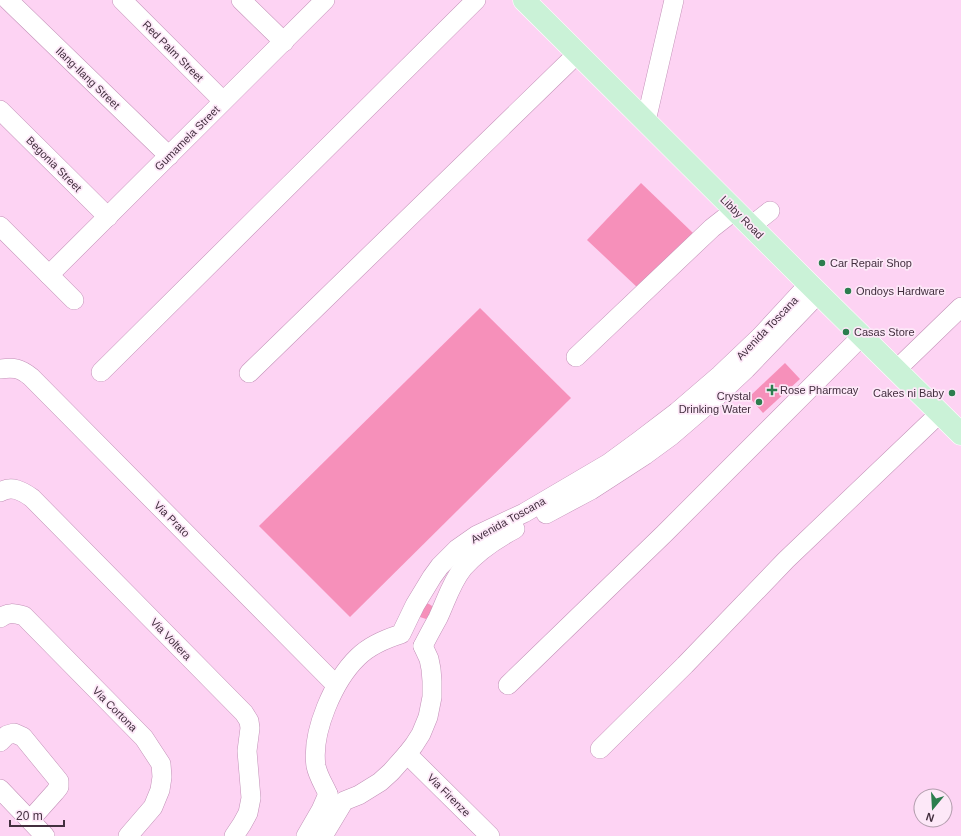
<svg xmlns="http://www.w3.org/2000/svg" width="961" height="836" viewBox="0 0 961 836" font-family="Helvetica,sans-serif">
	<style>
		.building { fill: #f690ba }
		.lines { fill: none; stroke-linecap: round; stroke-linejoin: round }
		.minor-casing { stroke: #c291b7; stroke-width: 20 }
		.major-casing { stroke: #fff; stroke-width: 23 }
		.minor { stroke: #fff; stroke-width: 19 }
		.major { stroke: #caf2d7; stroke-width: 22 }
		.poi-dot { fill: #2c7d4e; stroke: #fde8f8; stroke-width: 1.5 }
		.labels { text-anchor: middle; stroke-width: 3.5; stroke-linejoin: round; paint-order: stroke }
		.street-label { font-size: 11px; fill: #432f3f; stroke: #fde8f8 }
		.poi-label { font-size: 11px; fill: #432f3f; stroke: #fde8f8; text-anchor: start }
	</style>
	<rect width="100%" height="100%" fill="#fdd3f3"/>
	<g class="building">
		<polygon points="641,183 693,233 639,289 587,240"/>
		<polygon points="480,308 571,398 350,617 259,526"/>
		<polygon points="785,363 800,379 763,413 749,397"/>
		<polygon points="425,603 429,604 432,606 434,609 426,619 420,617 418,614"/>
	</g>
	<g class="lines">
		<g class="minor-casing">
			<g id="minor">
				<polyline points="8,0 169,156"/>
				<polyline points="122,0 223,101"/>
				<polyline points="241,0 284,42"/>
				<polyline points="0,110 108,217"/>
				<polyline points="646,121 674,0"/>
				<polyline points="0,226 74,300"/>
				<polyline points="751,226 770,211"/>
				<polyline points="49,275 325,0"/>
				<polyline points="576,357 712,228 735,210"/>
				<path d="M 0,369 C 14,367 20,368 31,377 L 336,685"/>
				<polyline points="896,370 961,307"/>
				<polyline points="101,372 476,0"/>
				<polyline points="249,373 578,53"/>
				<path d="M 0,492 C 12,485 22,491 32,498 L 244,713 L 249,721 L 250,728 L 247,751 L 251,798 L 248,813 L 242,824 L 234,836"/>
				<polyline points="546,514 591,490 645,455 671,436 714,399 746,369 819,293"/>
				<path d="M 0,618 C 9,612 13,613 24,616 L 144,738 L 161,764 L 162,777 L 160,790 L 153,807 L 128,836"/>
				<path d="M 423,646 C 428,636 433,627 438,618 C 446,601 451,583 463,568 C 477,552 496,539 515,529"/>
				<polyline points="508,685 664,534 862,336"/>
				<polyline points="0,742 7,735 14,733 23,737 59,781 59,787 55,792 30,820"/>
				<polyline points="600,749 685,665 786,560 940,413"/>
				<polyline points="407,754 490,836"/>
				<polyline points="0,789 45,836"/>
				<path d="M 328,794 C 324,785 318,776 316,766 C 311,732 334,680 358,657 C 370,645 385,639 401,634 L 415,605 L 432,577 L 440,566 L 457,549 L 477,535 L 524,513 L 609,463 L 639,441 L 677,412 L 720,375 L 760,337 L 809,284"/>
				<polyline points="306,836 321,810 328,794"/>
				<polyline points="323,836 344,801 359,795 380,782 391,772 407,754 414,745 421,734 428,717 432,697 432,681 431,669 429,659 423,646"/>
			</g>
		</g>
		<g class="major-casing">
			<polyline id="major" points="524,0 809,284 961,434"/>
		</g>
		<use href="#minor" class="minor"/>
		<use href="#major" class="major"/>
	</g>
	<g class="poi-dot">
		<circle cx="822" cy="263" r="4"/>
		<circle cx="848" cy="291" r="4"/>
		<circle cx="846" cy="332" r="4"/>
		<path d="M770 384h4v4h4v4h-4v4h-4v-4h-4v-4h4z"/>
		<circle cx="952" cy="393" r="4"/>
		<circle cx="759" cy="402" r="4"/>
	</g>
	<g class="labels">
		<g class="street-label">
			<text transform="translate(173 51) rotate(45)" y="4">Red Palm Street</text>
			<text transform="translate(88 78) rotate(44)" y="4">Ilang-Ilang Street</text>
			<text transform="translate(187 138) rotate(-45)" y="4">Gumamela Street</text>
			<text transform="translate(54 164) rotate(45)" y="4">Begonia Street</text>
			<text transform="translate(742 217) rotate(45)" y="4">Libby Road</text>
			<text transform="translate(767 328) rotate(-46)" y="4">Avenida Toscana</text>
			<text transform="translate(172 519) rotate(45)" y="4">Via Prato</text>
			<text transform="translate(508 520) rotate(-29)" y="4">Avenida Toscana</text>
			<text transform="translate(171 639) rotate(46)" y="4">Via Voltera</text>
			<text transform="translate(115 709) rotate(45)" y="4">Via Cortona</text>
			<text transform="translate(449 795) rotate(45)" y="4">Via Firenze</text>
		</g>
		<g class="poi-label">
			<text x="830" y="267">Car Repair Shop</text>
			<text x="856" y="295">Ondoys Hardware</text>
			<text x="854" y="336">Casas Store</text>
			<text x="780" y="394">Rose Pharmcay</text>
			<text x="944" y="397" text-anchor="end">Cakes ni Baby</text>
			<text x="751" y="400" text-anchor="end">Crystal<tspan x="751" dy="13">Drinking Water</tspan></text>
		</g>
	</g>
	<g transform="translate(933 808) rotate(198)"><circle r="19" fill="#fde8f8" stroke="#b39eae"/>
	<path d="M0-3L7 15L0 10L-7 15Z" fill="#2c7d4e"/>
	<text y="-6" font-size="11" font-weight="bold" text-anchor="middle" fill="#432f3f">N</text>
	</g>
	<path d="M10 820v6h54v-6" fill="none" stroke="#432f3f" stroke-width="2"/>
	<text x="16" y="820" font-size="12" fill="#432f3f" stroke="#fde8f8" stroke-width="3" paint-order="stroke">20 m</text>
</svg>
